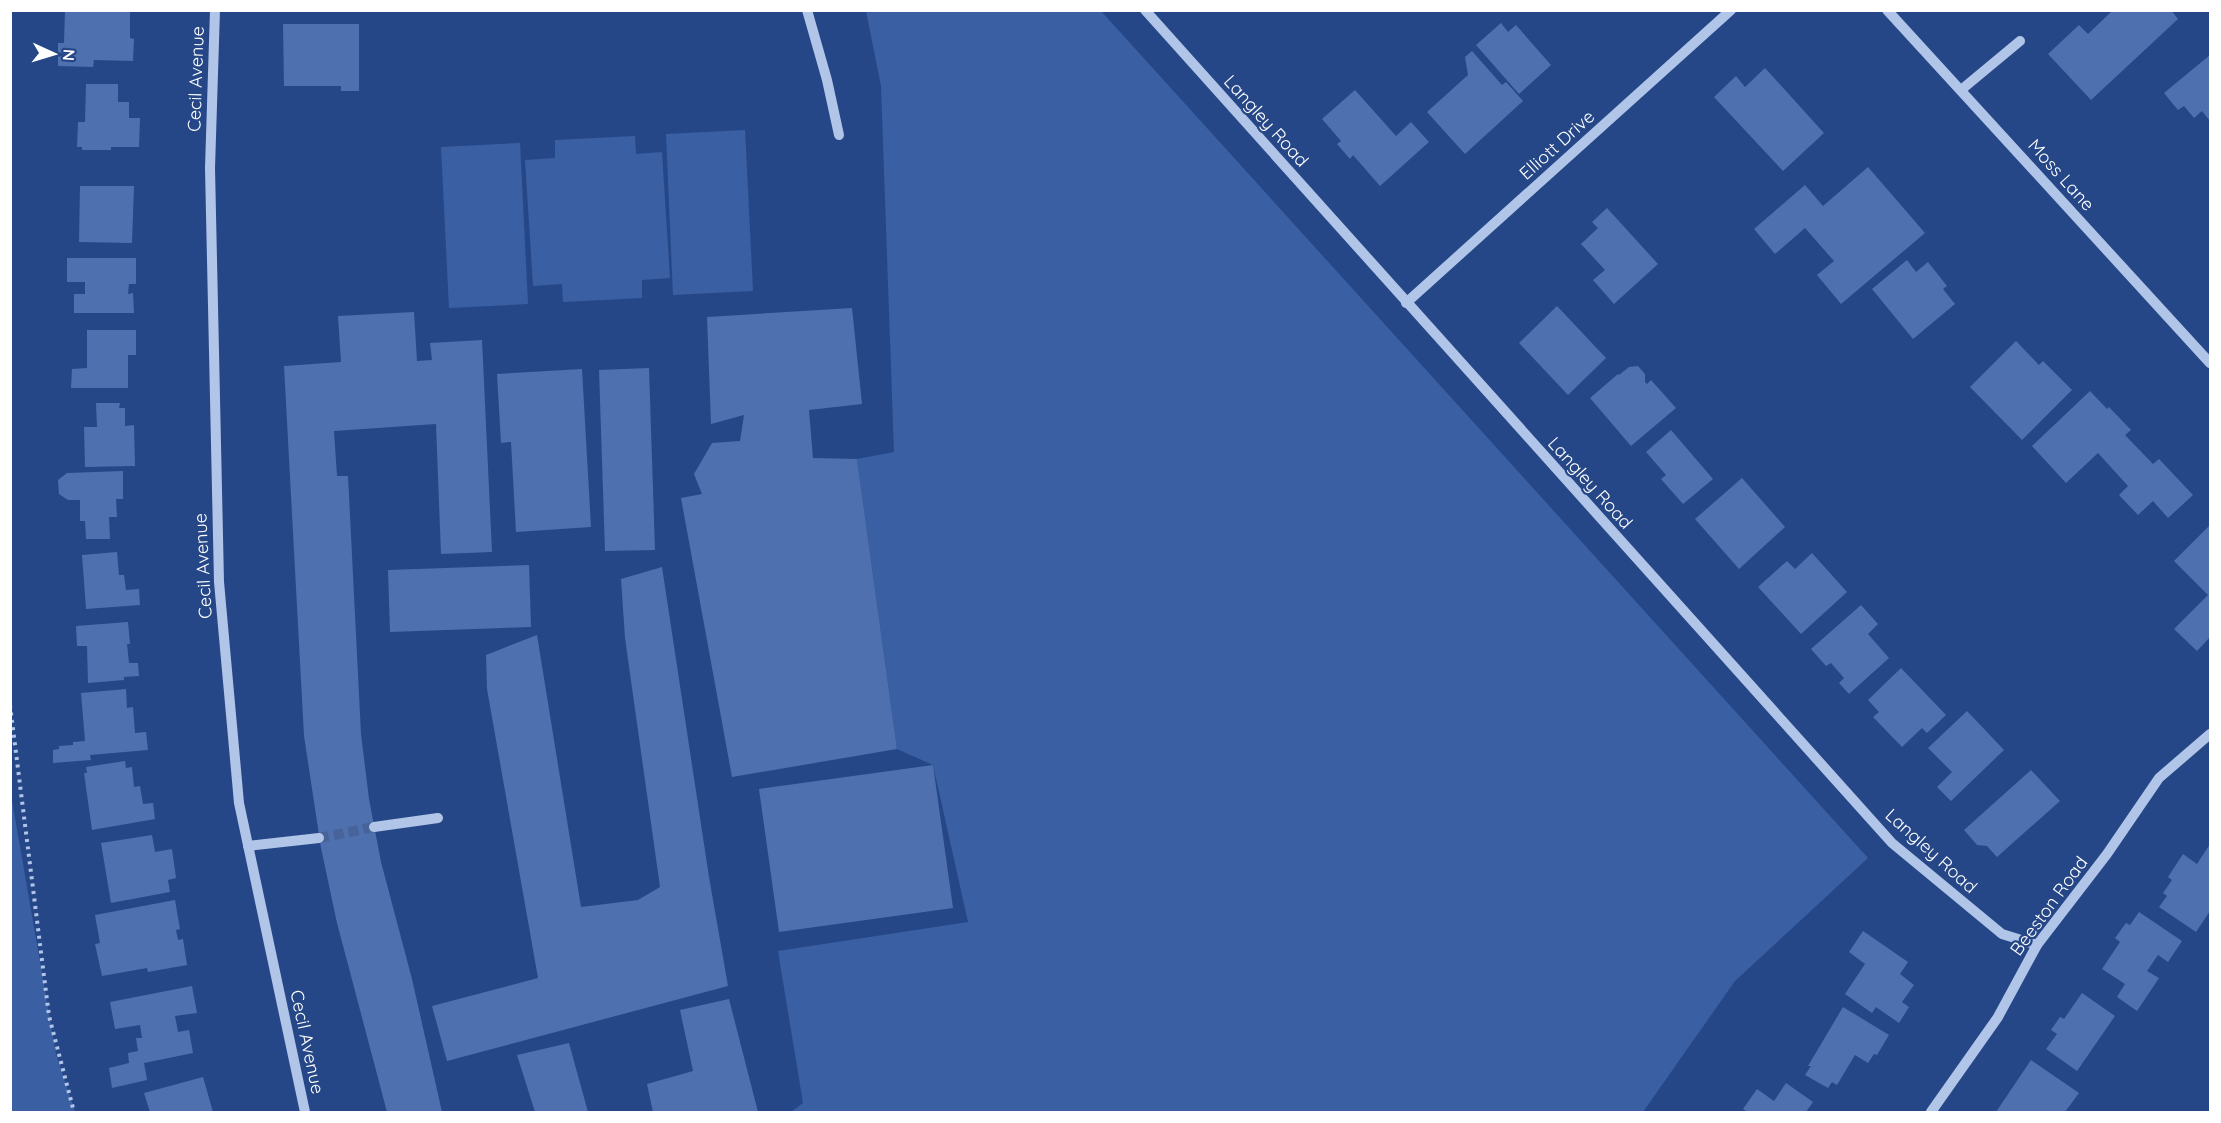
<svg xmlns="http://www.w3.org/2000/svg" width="2221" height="1123" viewBox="0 0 2221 1123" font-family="Quicksand,sans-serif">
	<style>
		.green { fill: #3a60a3 }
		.building { fill: #4e70ae }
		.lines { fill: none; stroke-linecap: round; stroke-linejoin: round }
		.minor-tunnel { stroke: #476399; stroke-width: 10; stroke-dasharray: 10 5; stroke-linecap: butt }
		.path { stroke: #b1c5e8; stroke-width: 4; stroke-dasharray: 3 4.5; stroke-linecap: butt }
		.minor { stroke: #b1c5e8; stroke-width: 10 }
		.labels { text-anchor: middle; stroke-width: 4.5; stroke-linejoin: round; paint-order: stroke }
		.street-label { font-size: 18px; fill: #fff; stroke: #264787 }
	</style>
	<rect width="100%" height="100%" fill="#264787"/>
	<g class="green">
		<polygon points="866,11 1101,11 1868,858 1735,981 1643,1112 791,1112 803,1103 778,951 968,922 933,765 897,749 857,459 894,452 881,86"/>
		<polygon points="745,130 753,291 673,295 666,134"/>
		<polygon points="635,136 636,154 662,152 670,278 642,280 642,298 563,302 562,284 533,286 525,160 555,158 555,140"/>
		<polygon points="520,143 528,304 449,308 441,147"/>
		<polygon points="10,789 56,1054 75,1112 11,1112"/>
	</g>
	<g class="building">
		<polygon points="65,10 130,10 130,38 134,39 133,61 94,60 93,67 58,66 58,43 64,43"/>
		<polygon points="2113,10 2171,10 2178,19 2091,100 2048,54 2079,25 2088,34"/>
		<polygon points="1501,23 1508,32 1516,25 1551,65 1519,94 1476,45"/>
		<polygon points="283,24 359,24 359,91 341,91 341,86 284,86"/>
		<polygon points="1472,51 1502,85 1506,82 1523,101 1465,154 1427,112 1468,75 1465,57"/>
		<polygon points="2210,55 2210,121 2202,111 2194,118 2184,106 2178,110 2164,93"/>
		<polygon points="1765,68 1824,133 1783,171 1714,97 1736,76 1745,87"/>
		<polygon points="86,84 118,84 118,102 129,102 129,118 140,118 139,147 111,147 111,150 82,150 82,147 77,147 78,122 85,122"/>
		<polygon points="1355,90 1396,136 1411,122 1429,142 1380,186 1353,155 1350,159 1337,144 1341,141 1322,119"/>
		<polygon points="1868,167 1925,233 1841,304 1817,275 1834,261 1805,228 1775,254 1754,229 1805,185 1823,206"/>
		<polygon points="80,186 134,186 132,243 79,242"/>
		<polygon points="1607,208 1658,264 1614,304 1593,280 1605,270 1581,244 1598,228 1592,222"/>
		<polygon points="67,258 136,258 136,284 129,284 128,294 133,293 134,313 74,313 74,294 85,294 85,282 67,282"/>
		<polygon points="1907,260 1916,272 1928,262 1947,286 1943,289 1955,304 1913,339 1872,289"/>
		<polygon points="1557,306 1606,358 1568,395 1519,343"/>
		<polygon points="852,308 862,404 809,410 813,458 857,459 897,749 732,777 681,498 702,494 694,474 712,443 740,441 744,415 711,424 707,317"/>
		<polygon points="414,312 417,361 432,360 430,343 482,340 492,552 441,554 436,424 334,431 337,476 348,476 361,734 369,799 381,862 412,979 442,1112 387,1112 337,923 321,848 304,736 284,366 341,362 338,316"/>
		<polygon points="87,330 136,330 136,355 128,355 128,388 71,388 72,369 87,368"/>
		<polygon points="2016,341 2039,365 2043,361 2072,390 2022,440 1970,387"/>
		<polygon points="1638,366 1645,374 1645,382 1647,384 1651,380 1676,408 1631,446 1590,398 1618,374 1619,375 1629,367"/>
		<polygon points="649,368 655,550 605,551 599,370"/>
		<polygon points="582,369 591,527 516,532 511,442 501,443 497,374"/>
		<polygon points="2090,391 2107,409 2109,407 2131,430 2125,435 2153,464 2159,459 2193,495 2168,518 2153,501 2138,515 2119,495 2128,486 2098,453 2066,483 2032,446"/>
		<polygon points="96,403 120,403 119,408 125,408 125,426 134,425 135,466 85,467 84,427 97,427"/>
		<polygon points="1671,430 1713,479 1683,504 1661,479 1666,475 1646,452"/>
		<polygon points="123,471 123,499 116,499 117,517 109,517 110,539 86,539 85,521 80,521 80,500 68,500 59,494 58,480 67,473"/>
		<polygon points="1742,478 1785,527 1739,569 1695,519"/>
		<polygon points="2209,526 2210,527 2210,637 2197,651 2174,629 2208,595 2174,561"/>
		<polygon points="117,552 119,575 124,575 126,590 139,589 140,605 86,609 82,555"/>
		<polygon points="1812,553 1847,592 1801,634 1758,587 1787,561 1795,569"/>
		<polygon points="529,565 531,627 390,632 388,570"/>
		<polygon points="662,567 709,877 728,986 447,1061 432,1006 538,978 487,689 486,655 537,635 581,907 638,900 660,887 625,638 621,579"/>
		<polygon points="1861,605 1878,624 1868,634 1889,658 1849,694 1839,683 1844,678 1831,663 1826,666 1811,649"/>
		<polygon points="128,622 130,644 127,644 129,663 138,663 139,676 124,677 124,680 88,683 87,646 77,646 76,626"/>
		<polygon points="1901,668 1946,715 1927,733 1922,728 1902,747 1873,717 1879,712 1868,700"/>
		<polygon points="126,689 127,708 133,707 135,733 146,732 148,750 90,755 91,760 53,763 53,750 59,749 59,746 73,745 73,742 85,741 81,693"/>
		<polygon points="1967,711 2004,750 1951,801 1937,787 1952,772 1928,748"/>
		<polygon points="125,761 126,768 132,767 134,787 140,786 143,804 153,803 155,819 92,830 84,773 87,773 86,767"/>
		<polygon points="933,765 953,908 779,932 759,789"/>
		<polygon points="2031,770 2060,801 1997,857 1987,846 1977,845 1964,830"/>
		<polygon points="152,835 155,852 172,849 176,878 168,880 170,892 111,903 101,843"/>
		<polygon points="2210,844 2210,911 2196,932 2159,907 2167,896 2163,893 2172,880 2168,877 2183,854 2197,864"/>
		<polygon points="175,900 180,929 176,930 178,940 183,939 187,965 148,972 147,968 102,976 95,944 100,943 95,915"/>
		<polygon points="2139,912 2182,941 2168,962 2158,955 2147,971 2159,978 2137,1011 2117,997 2125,984 2102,969 2120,942 2115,938 2126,923 2130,925"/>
		<polygon points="1863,931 1908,962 1900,974 1914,985 1902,1002 1909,1007 1899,1023 1876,1007 1872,1013 1845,994 1865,964 1849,952"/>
		<polygon points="192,986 197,1013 175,1016 178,1032 189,1030 193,1053 144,1063 147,1080 112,1088 109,1068 129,1063 128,1053 138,1051 136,1038 142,1038 140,1025 115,1029 110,1002"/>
		<polygon points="2082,993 2115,1016 2077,1071 2046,1049 2057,1034 2051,1030 2060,1017 2064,1019"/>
		<polygon points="729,999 758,1112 653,1112 647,1084 693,1071 680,1010"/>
		<polygon points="1843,1007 1889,1035 1877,1055 1874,1054 1868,1063 1855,1055 1837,1085 1832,1082 1828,1088 1805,1075 1811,1066 1808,1066"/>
		<polygon points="569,1043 588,1112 535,1112 517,1055"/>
		<polygon points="2031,1060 2079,1093 2065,1112 2053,1111 2051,1112 1996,1112"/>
		<polygon points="203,1077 213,1112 150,1112 144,1093"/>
		<polygon points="1786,1083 1813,1102 1806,1112 1748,1112 1743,1109 1757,1089 1774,1101"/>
	</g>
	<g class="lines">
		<polyline class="minor-tunnel" points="319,838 374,827"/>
		<polyline class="path" points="10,705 49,1016 74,1112"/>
		<g class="minor">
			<polyline points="215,10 210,168 219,582 239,803 305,1112"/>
			<polyline points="807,10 827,80 839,135"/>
			<polyline points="1145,10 1892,843 2002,934 2037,945"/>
			<polyline points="1887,10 2210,363"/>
			<polyline points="1961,90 2020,41"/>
			<polyline points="1406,303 1731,10"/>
			<polyline points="374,827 438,818"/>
			<polyline points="248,846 319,838"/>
			<polyline points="1931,1112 1998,1017 2037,945 2107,854 2159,778 2210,734"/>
		</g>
	</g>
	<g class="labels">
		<g class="street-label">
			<text transform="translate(196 79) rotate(-88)" y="6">Cecil Avenue</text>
			<text transform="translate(1266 121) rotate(48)" y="6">Langley Road</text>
			<text transform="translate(1557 145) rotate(-42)" y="6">Elliott Drive</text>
			<text transform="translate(2061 175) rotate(48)" y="6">Moss Lane</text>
			<text transform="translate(1590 483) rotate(48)" y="6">Langley Road</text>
			<text transform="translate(203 566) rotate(-93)" y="6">Cecil Avenue</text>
			<text transform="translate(1931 851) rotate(42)" y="6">Langley Road</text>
			<text transform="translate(2049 906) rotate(-54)" y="6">Beeston Road</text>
			<text transform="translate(307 1042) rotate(78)" y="6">Cecil Avenue</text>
		</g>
	</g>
	<rect width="2221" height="1123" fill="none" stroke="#ffffff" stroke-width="24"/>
	<g transform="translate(54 54) rotate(94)" stroke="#264787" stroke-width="4.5" paint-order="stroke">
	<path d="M0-4.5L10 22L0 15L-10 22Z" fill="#ffffff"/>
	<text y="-9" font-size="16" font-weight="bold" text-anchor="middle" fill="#ffffff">N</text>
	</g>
</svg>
